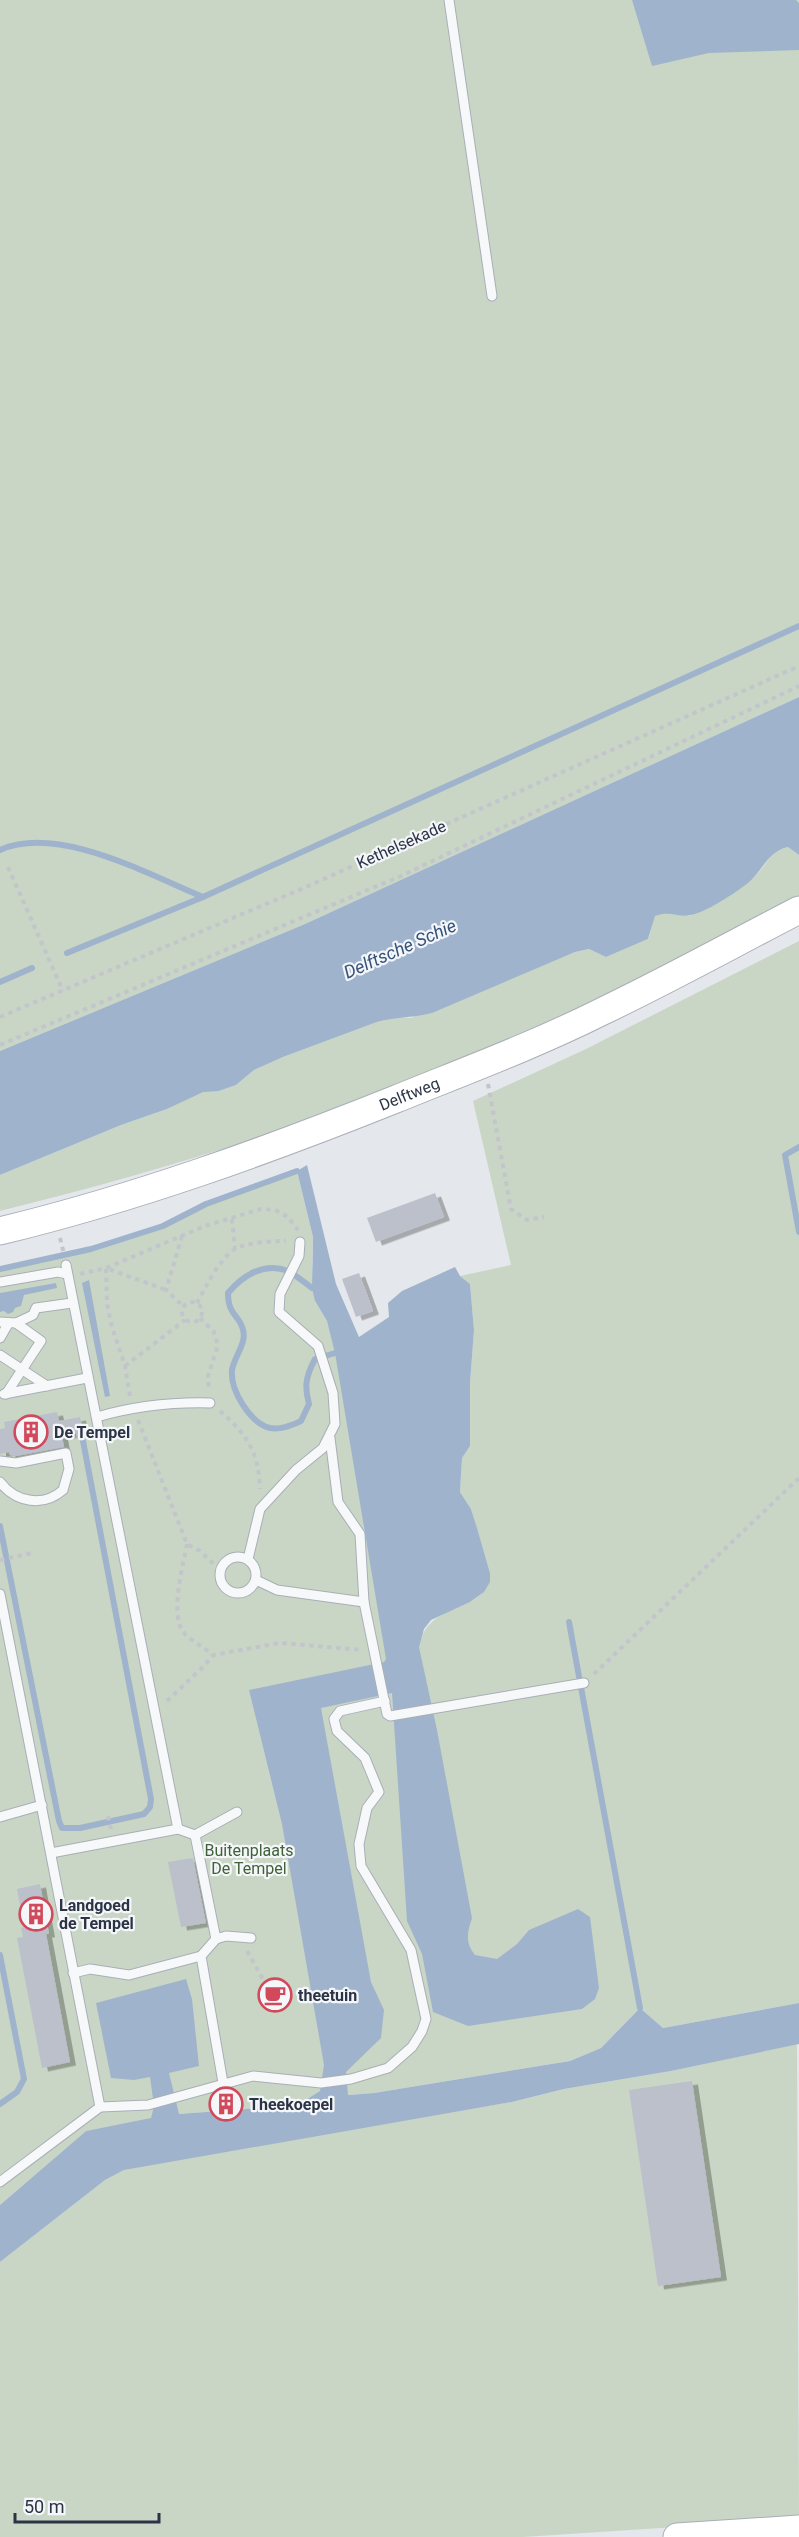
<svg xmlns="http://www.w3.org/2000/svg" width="799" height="2537" viewBox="0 0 799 2537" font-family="Roboto,sans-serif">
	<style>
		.green { fill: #c9d6c5 }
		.water { fill: #9fb4cc }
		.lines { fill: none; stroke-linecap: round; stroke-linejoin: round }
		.stream { stroke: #9fb4cc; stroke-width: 6 }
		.building { fill: #bbc0ca; filter: url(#shadow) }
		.lane-casing { stroke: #a9aeb7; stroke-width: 11 }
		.secondary-casing { stroke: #a9aeb7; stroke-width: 29 }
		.path { stroke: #c2c5cb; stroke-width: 4; stroke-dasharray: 4.5 4.5; stroke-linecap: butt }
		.lane { stroke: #f7f8fa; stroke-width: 9 }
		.secondary { stroke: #fff; stroke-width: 27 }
		.labels { text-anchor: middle; stroke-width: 4.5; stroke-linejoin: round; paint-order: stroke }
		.street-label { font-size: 16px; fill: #2b3445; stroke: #f4f6f9 }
		.poi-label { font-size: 16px; font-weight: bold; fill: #2b3445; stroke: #f4f6f9; text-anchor: start }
		.park-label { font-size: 16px; fill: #3f6138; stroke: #f4f6f9 }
		.water-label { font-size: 18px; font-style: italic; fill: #34527a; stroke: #f4f6f9 }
	</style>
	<defs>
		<filter id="shadow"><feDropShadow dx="6" dy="3.5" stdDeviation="0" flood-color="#0004"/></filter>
	</defs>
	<rect width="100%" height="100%" fill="#e4e7ec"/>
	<g class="green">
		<polygon points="0,0 799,0 799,697 305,924 0,1051"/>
		<path d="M 788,847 L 799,855 L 799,896 C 685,955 571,1015 453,1065 C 306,1127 154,1173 0,1211 L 0,1175 L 121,1125 L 167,1109 L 203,1091 L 219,1091 L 236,1085 L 254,1070 L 283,1057 L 377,1022 L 392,1018 L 411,1018 L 575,952 L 589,949 L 606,957 L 648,939 C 652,932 651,924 654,916 L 666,912 L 690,916 C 706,906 746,885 758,873 C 768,862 771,851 788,847 Z"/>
		<path d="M 799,941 L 799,2003 L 663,2028 L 640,2008 L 601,2048 L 570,2061 L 374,2093 L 348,2095 L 298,2105 L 179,2114 L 86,2131 L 0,2205 L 0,1269 L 91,1249 L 163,1226 L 206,1204 L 297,1171 L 313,1237 L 312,1265 L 315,1301 L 327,1321 L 421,1639 C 435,1600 488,1613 490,1573 L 471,1509 L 460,1492 L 462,1458 L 470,1446 L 470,1383 L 474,1330 L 470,1284 L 460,1276 L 511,1265 L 473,1101 L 586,1049 Z"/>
		<polygon points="797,2044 799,2519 523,2537 0,2537 0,2262 105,2180 124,2170 167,2161 512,2102 564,2089 671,2071"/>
	</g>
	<g class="water">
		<polygon points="632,0 796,0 799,3 799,50 709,53 652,66"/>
		<path d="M 799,697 L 799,855 L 788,847 C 766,852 762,874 744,886 C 732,895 706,912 691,915 C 678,918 671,910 655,916 L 648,939 L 606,957 L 589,949 L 575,952 L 432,1013 C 413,1018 395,1017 377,1022 L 283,1057 L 254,1070 L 236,1085 L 219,1091 L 203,1092 L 167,1109 L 121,1125 L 0,1175 L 0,1051 L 305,924 Z"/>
		<path d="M 307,1165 L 336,1284 L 359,1337 L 389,1317 L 388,1303 L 402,1291 L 455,1267 L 460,1276 L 470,1284 L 474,1330 L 470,1383 L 470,1446 L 462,1458 L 460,1492 L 471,1509 L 477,1528 L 490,1573 L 490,1582 L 484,1592 L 470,1602 L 431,1620 L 424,1629 L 419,1647 L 437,1730 L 472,1918 C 467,1933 465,1942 475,1955 L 497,1959 L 517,1944 L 529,1930 L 578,1909 L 590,1917 L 599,1988 L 595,1999 L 582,2009 L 468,2026 L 433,2012 L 422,1954 L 407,1921 L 392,1693 L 321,1708 L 371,1982 L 384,2010 L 381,2038 L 346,2072 L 348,2095 L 374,2093 L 570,2061 L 601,2048 L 640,2008 L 663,2028 L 799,2003 L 799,2044 L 671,2071 L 564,2089 L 512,2102 L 124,2170 L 105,2180 L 0,2262 L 0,2205 L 86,2131 L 151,2118 L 154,2106 L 150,2077 L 134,2080 L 111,2078 L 96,2003 L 186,1979 L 192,1999 L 199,2066 L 169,2073 L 179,2114 L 298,2105 L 320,2091 L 324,2065 L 282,1824 L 249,1690 L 384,1662 L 386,1659 L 335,1353 L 327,1321 L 315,1301 L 312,1288 L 313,1237 L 297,1171 Z"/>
		<polygon points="89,1280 110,1396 105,1397 82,1283"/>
		<polygon points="56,1283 57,1288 24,1295 21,1306 15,1308 13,1312 8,1314 4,1311 0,1312 0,1293"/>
	</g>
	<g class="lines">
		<g class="stream">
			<path d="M 0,850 C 58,824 149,875 203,897"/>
			<polyline points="67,953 203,897 799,626"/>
			<polyline points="0,982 32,968"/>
			<polyline points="799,1147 785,1155 799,1232"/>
			<polyline points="0,1269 91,1249 163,1226 206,1204 297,1171"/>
			<path d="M 312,1288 C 305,1283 296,1275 288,1271 C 264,1262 243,1275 228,1293 C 228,1316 240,1315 243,1330 C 247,1343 234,1357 232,1370 C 230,1390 250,1423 270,1428 C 281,1430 292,1425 301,1421 L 309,1404 C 304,1386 306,1376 315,1359 L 335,1353"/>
			<polyline points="0,1526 59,1821 62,1828 80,1828 144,1814 150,1807 151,1799 83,1441"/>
			<polyline points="569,1622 640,2008"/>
			<polyline points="0,1955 24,2079 17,2092 0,2104"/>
		</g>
	</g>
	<g class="building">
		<polygon points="435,1193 444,1217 376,1242 367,1218"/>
		<polygon points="359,1273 373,1311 356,1317 342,1279"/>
		<polygon points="57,1412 59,1421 80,1417 83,1432 62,1436 64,1447 16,1456 10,1455 9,1452 0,1454 0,1429 5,1428 4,1422"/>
		<polygon points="193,1858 206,1923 181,1927 168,1862"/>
		<polygon points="40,1884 49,1934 46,1934 70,2062 42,2068 17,1938 23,1937 21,1928 24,1927 17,1889"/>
		<polygon points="692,2081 721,2277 658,2286 629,2090"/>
	</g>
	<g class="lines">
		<g class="lane-casing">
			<g id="lane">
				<polyline points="449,0 492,296"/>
				<polyline points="66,1265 178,1829"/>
				<polyline points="0,1282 58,1272 67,1274"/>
				<polyline points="0,1322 16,1323 33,1315 36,1308 72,1303"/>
				<polyline points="0,1338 8,1324"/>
				<polyline points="0,1355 47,1386"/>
				<polyline points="4,1394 87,1378"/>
				<polyline points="6,1394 41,1341 16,1323"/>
				<path d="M 97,1417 C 135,1406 171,1402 210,1403"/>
				<polyline points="330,1438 338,1502 360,1534 364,1602 387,1714 390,1716 584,1683"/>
				<path d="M 0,1461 L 16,1463 L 66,1453 L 69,1469 L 63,1490 C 44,1507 16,1503 0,1482"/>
				<circle cx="238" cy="1575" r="18"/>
				<polyline points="248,1559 260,1509 296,1470 323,1448 335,1424 333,1393 318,1346 279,1312 280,1294 299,1256 300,1242"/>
				<polyline points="256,1580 277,1590 364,1602"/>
				<polyline points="0,1594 100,2107 148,2105 253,2076 321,2083 351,2079 388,2068 412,2047 422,2031 426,2019 411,1950 361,1866 359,1844 367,1808 379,1792 365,1758 337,1731 334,1719 340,1711 385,1701"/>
				<polyline points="0,1817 42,1805"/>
				<polyline points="195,1835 216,1939 201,1956 226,2100"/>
				<polyline points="51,1853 178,1829 195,1835 237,1812"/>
				<polyline points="216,1939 226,1936 251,1938"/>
				<polyline points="73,1973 90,1969 129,1975 201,1956"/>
				<polyline points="0,2182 100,2107"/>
			</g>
		</g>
		<g class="secondary-casing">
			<g id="secondary">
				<path id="s1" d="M 0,1231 C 136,1198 266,1151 396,1099 C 465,1071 535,1045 601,1012 C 668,980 733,944 799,910"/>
				<polyline points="677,2537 799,2529"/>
			</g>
		</g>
		<g class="path">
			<polyline points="8,867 63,991"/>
			<polyline points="0,1017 306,887 799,666"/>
			<polyline points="0,1045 401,876 799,686"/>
			<polyline points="488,1084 511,1209 527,1220 544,1217"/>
			<polyline points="232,1219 235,1249"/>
			<polyline points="182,1236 166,1290 183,1306"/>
			<polyline points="60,1238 64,1254"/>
			<polyline points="80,1274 106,1268 205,1226 261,1209 275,1210 288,1217 298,1230"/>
			<circle cx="192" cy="1312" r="10"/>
			<path d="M 197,1303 C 205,1288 220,1258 235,1249 C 247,1242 273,1241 286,1241"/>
			<polyline points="200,1318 214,1332 218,1345 208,1376 209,1390"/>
			<polyline points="125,1366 185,1320"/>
			<polyline points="130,1396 125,1366 112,1327 107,1304 106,1268 166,1290"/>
			<path d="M 220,1411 C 247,1434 259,1453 260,1489"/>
			<polyline points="138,1420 187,1544 200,1551 219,1569"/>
			<polyline points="69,1440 73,1436 86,1434"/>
			<path d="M 187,1544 C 183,1565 170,1613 183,1632 C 191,1641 204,1647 213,1655 L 280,1643 L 362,1650"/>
			<polyline points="0,1560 32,1553"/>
			<polyline points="594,1674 799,1478"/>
			<polyline points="167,1701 204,1666 213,1655"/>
			<polyline points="108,1816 111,1829"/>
			<polyline points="247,1951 268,1988"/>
		</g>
		<use href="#lane" class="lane"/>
		<use href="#secondary" class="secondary"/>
	</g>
	<defs>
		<g id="building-ring" transform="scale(1.725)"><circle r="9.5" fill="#f4f6f9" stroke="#d1495b" stroke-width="1.5"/><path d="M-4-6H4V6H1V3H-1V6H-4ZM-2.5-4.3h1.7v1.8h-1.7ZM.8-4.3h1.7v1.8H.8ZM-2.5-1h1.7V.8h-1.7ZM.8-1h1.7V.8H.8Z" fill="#d1495b"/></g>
		<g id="cafe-ring" transform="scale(1.725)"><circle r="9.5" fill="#f4f6f9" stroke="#d1495b" stroke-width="1.5"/><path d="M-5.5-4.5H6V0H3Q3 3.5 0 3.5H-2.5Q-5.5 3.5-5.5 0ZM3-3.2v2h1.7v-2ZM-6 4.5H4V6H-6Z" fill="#d1495b"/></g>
	</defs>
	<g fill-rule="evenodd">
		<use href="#building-ring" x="31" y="1432"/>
		<use href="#building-ring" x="36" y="1914"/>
		<use href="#cafe-ring" x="275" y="1995"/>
		<use href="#building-ring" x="226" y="2104"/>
	</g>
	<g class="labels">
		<g class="street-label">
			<text transform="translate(401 844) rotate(-24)" y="6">Kethelsekade</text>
			<text dy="6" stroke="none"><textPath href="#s1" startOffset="432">Delftweg</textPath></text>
		</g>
		<g class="poi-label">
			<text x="54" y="1438">De Tempel</text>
			<text x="59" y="1911">Landgoed<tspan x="59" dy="18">de Tempel</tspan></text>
			<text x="298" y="2001">theetuin</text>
			<text x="249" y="2110">Theekoepel</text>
		</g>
		<g class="park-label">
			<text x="249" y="1856">Buitenplaats<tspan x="249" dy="18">De Tempel</tspan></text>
		</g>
		<g class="water-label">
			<text transform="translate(400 949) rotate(-24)" y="6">Delftsche Schie</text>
		</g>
	</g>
	<path d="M15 2513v9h144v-9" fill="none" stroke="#2b3445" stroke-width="3"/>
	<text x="24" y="2513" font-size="18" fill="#2b3445" stroke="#f4f6f9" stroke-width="4.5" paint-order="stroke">50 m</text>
</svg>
